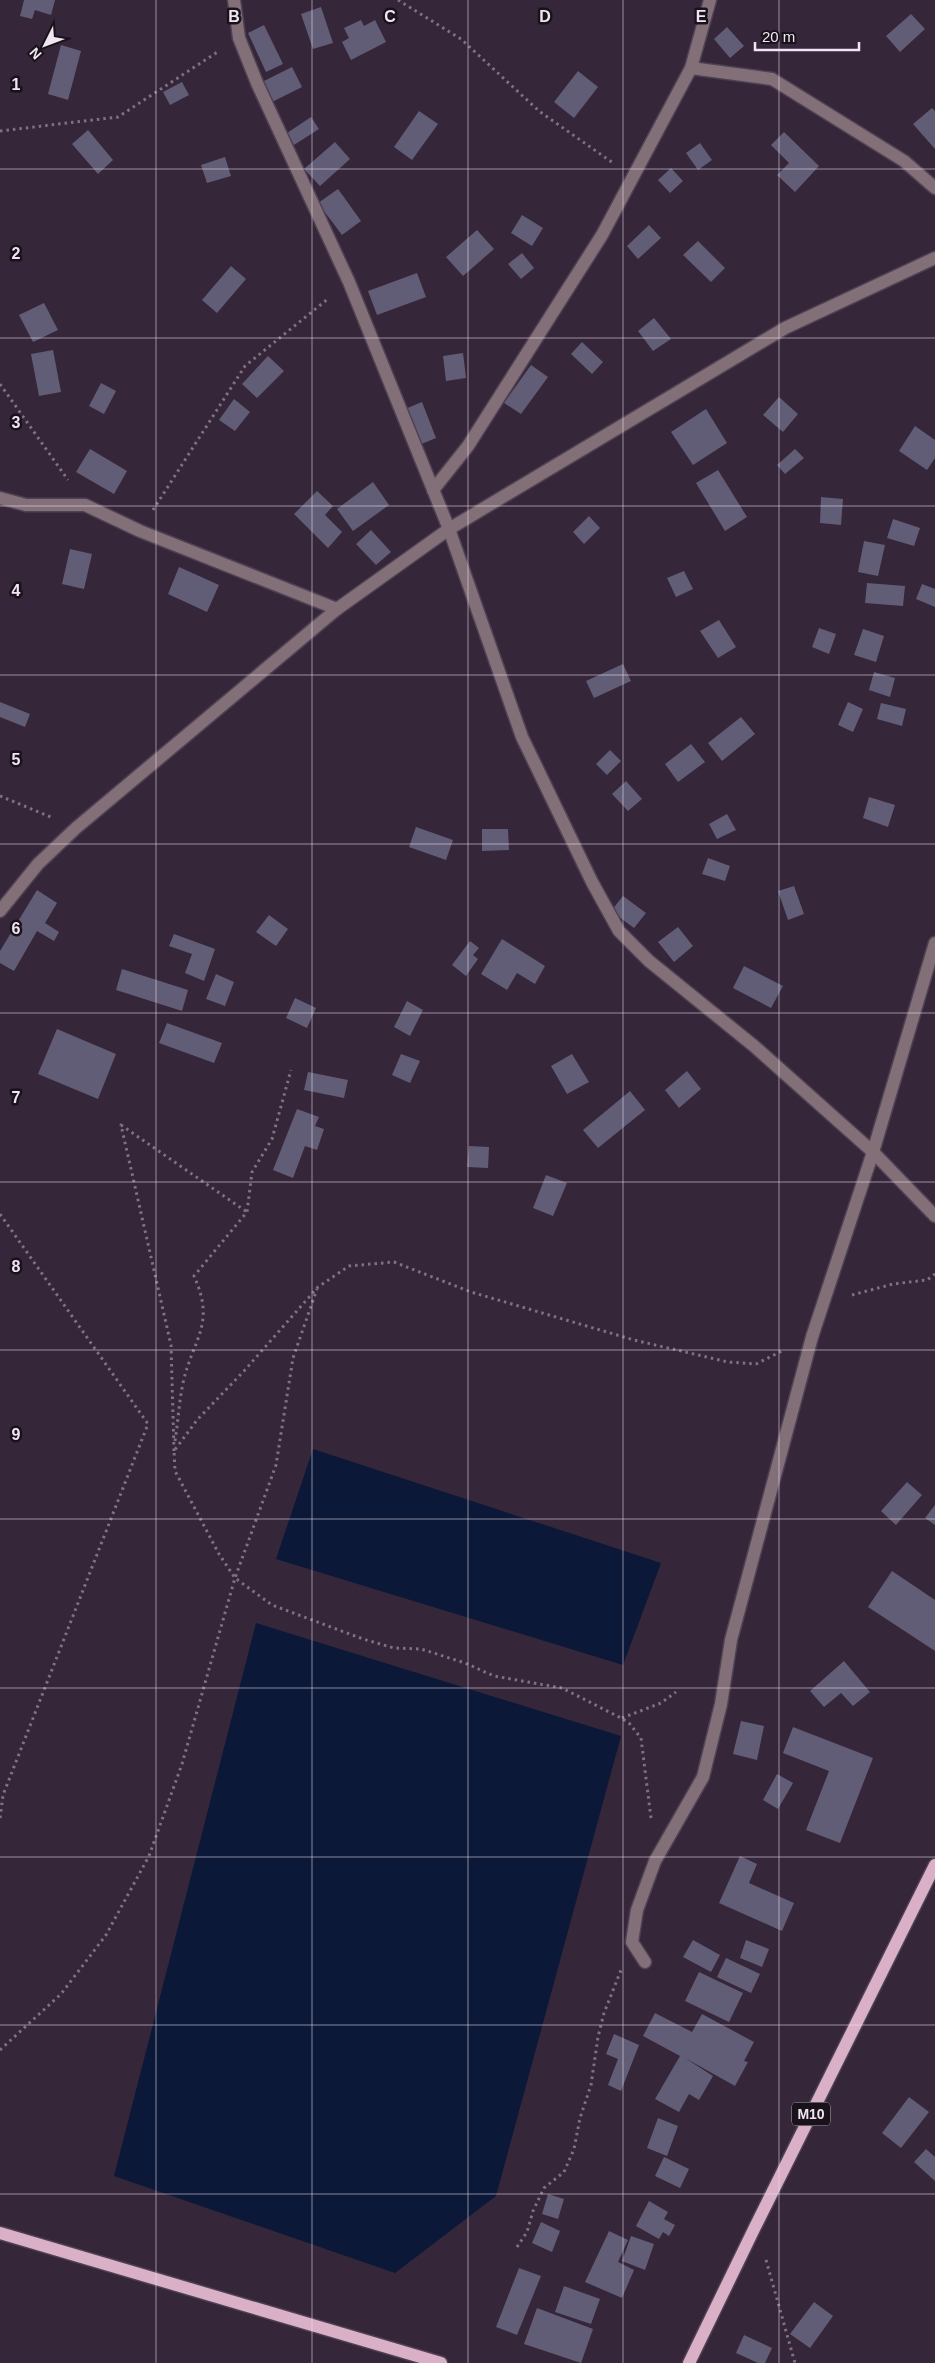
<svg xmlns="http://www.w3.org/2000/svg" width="935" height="2363" viewBox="0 0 935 2363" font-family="Helvetica,sans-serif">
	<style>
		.water { fill: #0c1838 }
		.building { fill: #625d76 }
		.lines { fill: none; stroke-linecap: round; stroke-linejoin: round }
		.minor-casing { stroke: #4f4153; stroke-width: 15 }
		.major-casing { stroke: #4f4153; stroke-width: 15 }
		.path { stroke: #7f7283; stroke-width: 3; stroke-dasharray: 2.5 4; stroke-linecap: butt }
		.minor { stroke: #836f78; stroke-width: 12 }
		.major { stroke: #d9b0c5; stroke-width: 12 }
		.grid { fill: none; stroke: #f0e5f2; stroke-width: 1; stroke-opacity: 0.55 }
		.labels { text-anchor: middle; stroke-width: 5; stroke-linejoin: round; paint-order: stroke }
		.shield { fill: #19121b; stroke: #b0a6b2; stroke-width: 1 }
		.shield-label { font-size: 14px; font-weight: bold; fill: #f0e5f2 }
		.grid-label { font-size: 16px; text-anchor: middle; font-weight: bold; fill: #f0e5f2; stroke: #19121b; stroke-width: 5; stroke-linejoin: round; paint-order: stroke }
	</style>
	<rect width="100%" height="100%" fill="#352639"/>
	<g class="water">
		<polygon points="313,1449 661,1563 623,1665 276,1559"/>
		<polygon points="256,1623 621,1736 496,2196 395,2273 114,2176"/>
	</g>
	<g class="building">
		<polygon points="24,0 55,0 51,15 35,10 32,19 20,16"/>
		<polygon points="321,7 333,43 313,49 301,14"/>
		<polygon points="911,14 925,29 900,52 886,36"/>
		<polygon points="361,20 364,26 375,20 386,42 351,60 342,42 349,38 344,28"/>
		<polygon points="264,25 283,64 266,72 248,33"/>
		<polygon points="727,27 744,46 730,58 714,39"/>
		<polygon points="61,45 81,51 68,100 48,94"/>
		<polygon points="292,67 302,87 270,103 260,83"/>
		<polygon points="578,71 598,87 574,118 554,102"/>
		<polygon points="182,82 189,95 170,105 163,92"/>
		<polygon points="932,108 935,111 935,149 913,124"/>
		<polygon points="419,111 438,124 412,160 394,147"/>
		<polygon points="311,117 319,129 294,145 287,133"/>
		<polygon points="88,130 113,160 98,174 72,144"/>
		<polygon points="784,132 819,166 795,192 777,175 789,163 771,145"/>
		<polygon points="335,142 350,159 320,186 304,169"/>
		<polygon points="700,143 712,160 698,170 686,153"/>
		<polygon points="225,157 231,176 207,183 201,165"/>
		<polygon points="671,168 683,181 670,193 658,180"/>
		<polygon points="338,189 361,221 342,235 318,203"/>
		<polygon points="522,215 543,228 532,246 511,233"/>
		<polygon points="649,225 661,238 638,259 627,246"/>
		<polygon points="477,230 494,249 463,276 446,257"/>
		<polygon points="698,241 725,268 711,282 683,255"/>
		<polygon points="522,253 534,268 521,279 508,264"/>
		<polygon points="231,266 246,279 217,313 202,300"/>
		<polygon points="417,273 426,297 377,315 368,291"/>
		<polygon points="44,303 58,330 33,342 19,315"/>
		<polygon points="654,318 671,339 653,351 638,331"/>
		<polygon points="582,342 603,362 592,374 571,354"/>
		<polygon points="53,350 61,392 39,396 31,354"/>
		<polygon points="463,353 466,378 446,381 443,356"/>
		<polygon points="268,356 284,371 257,398 242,384"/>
		<polygon points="531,365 548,377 521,414 504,403"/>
		<polygon points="101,383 116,391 104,414 89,406"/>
		<polygon points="779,397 798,414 783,432 763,415"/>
		<polygon points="234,399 250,412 235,431 219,420"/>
		<polygon points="422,402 436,438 419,445 405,409"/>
		<polygon points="706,409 727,443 693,465 671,432"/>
		<polygon points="915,426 935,440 935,458 927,470 899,451"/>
		<polygon points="90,449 127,471 114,494 76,472"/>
		<polygon points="795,449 804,458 785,474 777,465"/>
		<polygon points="718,470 747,517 725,531 696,483"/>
		<polygon points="373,482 389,505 353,531 337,509"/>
		<polygon points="317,491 333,506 325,515 342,532 328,548 294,514"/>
		<polygon points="821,497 843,499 841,525 820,523"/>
		<polygon points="589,516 600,528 584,544 573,532"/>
		<polygon points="893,519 920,528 914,546 887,538"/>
		<polygon points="371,530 391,552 376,565 356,544"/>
		<polygon points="864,541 885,545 878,576 858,572"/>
		<polygon points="70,549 92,554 84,589 62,584"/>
		<polygon points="179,567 219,585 207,612 168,594"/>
		<polygon points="684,571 693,589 676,597 667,578"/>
		<polygon points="867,583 905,586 903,606 865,603"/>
		<polygon points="922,584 935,589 935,607 916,599"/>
		<polygon points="719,620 736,647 718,658 700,631"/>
		<polygon points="819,628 836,634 829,654 812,647"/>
		<polygon points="863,629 884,636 876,662 854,655"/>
		<polygon points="623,664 631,681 594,698 586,681"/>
		<polygon points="874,672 895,678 890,697 869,690"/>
		<polygon points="0,702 30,714 25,727 0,717"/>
		<polygon points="848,702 863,709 853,732 838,725"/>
		<polygon points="881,703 906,709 902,726 877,719"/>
		<polygon points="741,717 755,734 722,761 708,743"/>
		<polygon points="691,744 705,762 678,782 665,764"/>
		<polygon points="610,750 621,761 607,775 596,764"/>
		<polygon points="626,781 642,799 628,811 612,794"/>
		<polygon points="869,797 895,805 888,827 863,818"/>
		<polygon points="727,814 736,830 717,839 709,824"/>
		<polygon points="416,827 453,840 446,860 409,847"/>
		<polygon points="482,829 508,829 509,850 482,851"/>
		<polygon points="708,858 730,866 725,881 702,874"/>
		<polygon points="794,886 804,914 788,920 778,891"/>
		<polygon points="37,890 57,903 45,923 59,932 54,941 37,931 14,971 0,963 0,951"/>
		<polygon points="623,896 646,913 634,928 611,911"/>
		<polygon points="269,915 288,929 276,946 256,932"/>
		<polygon points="678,927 693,946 674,962 658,942"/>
		<polygon points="174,934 215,949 204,981 185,973 192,954 169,946"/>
		<polygon points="502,939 545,966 535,984 517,973 507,990 481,974"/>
		<polygon points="470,941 479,948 473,955 478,959 466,976 452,965"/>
		<polygon points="744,966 783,986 771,1008 733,988"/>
		<polygon points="122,969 188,990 182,1011 116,990"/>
		<polygon points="216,974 234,982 225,1006 206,999"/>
		<polygon points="295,998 316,1008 307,1028 286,1018"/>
		<polygon points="407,1001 423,1010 410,1036 394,1027"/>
		<polygon points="167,1023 222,1043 214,1063 159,1043"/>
		<polygon points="57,1029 116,1054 98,1099 38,1074"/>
		<polygon points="401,1054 420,1061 410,1083 392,1075"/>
		<polygon points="572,1054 589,1082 567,1094 551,1066"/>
		<polygon points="687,1071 701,1089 679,1108 665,1090"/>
		<polygon points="308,1072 348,1080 344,1098 304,1090"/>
		<polygon points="630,1091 645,1110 598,1148 583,1130"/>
		<polygon points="297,1109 319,1117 315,1126 324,1129 317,1150 305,1146 293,1178 273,1170"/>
		<polygon points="469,1146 489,1147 488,1168 467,1167"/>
		<polygon points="546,1175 567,1183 553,1216 533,1208"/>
		<polygon points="907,1482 922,1495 896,1525 881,1511"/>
		<polygon points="935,1505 935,1525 925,1518"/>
		<polygon points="892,1571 935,1600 935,1651 868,1607"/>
		<polygon points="844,1661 870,1692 853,1706 841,1693 824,1707 810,1691"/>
		<polygon points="741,1721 764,1726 757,1760 733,1754"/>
		<polygon points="793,1727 873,1758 840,1843 806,1830 829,1771 783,1753"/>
		<polygon points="777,1774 793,1783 778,1809 763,1800"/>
		<polygon points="740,1856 757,1864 749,1883 794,1903 782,1931 719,1903"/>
		<polygon points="693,1940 720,1955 711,1972 683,1957"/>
		<polygon points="746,1940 769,1949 762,1967 740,1958"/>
		<polygon points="726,1958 760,1974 751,1993 717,1977"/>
		<polygon points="699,1972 743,1993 729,2022 685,2001"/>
		<polygon points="655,2013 692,2032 702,2014 754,2042 744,2061 748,2062 735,2086 685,2058 713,2076 699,2100 689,2094 679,2112 655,2099 680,2056 643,2036"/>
		<polygon points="614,2034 639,2045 621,2091 608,2085 618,2059 606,2054"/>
		<polygon points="909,2097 929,2112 901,2148 882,2133"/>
		<polygon points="658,2118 678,2126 667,2156 647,2148"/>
		<polygon points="926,2149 935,2157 935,2181 914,2162"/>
		<polygon points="664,2157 689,2169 680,2188 655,2176"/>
		<polygon points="548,2194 564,2199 558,2219 542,2214"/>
		<polygon points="649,2201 668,2212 664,2219 675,2225 669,2236 663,2232 659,2239 636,2226"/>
		<polygon points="541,2222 560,2231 552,2252 532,2243"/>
		<polygon points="609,2231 628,2240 618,2262 634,2270 622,2298 585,2282"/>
		<polygon points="631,2236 654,2244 645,2270 622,2261"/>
		<polygon points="519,2268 541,2276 517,2335 496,2327"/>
		<polygon points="564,2286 600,2299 591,2324 555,2312"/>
		<polygon points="814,2302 833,2316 810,2348 790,2334"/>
		<polygon points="537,2308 593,2329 581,2363 524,2344"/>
		<polygon points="744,2335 772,2348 765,2363 758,2363 736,2353"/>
	</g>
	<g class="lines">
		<g class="minor-casing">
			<g id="minor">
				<polyline points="234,0 239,38 257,83 349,282 449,529 522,737 592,882 619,931 649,961 754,1046 873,1152 935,1216"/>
				<polyline points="691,68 772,79 904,161 935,188"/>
				<polyline points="433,490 468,446 602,235 691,68 710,0"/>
				<polyline points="0,498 26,505 85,505 140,531 337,609"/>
				<polyline points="0,911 38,864 76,828 337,609 449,529 785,328 935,258"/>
				<polyline points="645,1962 632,1942 637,1910 655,1861 703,1777 721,1704 731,1640 812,1337 873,1152 935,943"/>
			</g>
		</g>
		<g class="major-casing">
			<g id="major">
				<polyline points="0,2233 441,2363"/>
				<polyline points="689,2363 755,2227 935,1865"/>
			</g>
		</g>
		<g class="path">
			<polyline points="398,0 461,39 539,111 613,163"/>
			<polyline points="0,131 118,117 219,51"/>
			<polyline points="0,384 68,480"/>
			<polyline points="153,510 245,366 329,298"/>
			<polyline points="0,796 53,818"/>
			<polyline points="0,1214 148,1424 3,1795 0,1819"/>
			<polyline points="852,1295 893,1284 927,1280 935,1274"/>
			<path d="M 175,1441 C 178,1422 179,1402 183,1383 C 193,1338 216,1325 194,1276 L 247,1212 L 252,1172 L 272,1139 L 291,1070"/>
			<polyline points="174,1451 171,1345 121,1125 247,1212"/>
			<polyline points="622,1718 661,1703 676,1692"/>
			<polyline points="651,1818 641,1738 629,1723 621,1718 562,1688 494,1676 465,1663 421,1649 394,1648 363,1639 272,1605 235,1578 219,1554 175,1471 174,1451 197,1420 244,1371 318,1287 349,1266 394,1262 471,1292 634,1340 728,1362 756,1364 784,1350"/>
			<polyline points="0,2050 61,1994 106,1935 149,1856 182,1764 235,1578 276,1465 293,1358 317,1289"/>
			<polyline points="517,2247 527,2232 533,2211 544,2188 564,2172 574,2149 580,2118 591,2085 598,2037 604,2013 621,1970"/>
			<polyline points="766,2260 795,2363"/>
		</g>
		<use href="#minor" class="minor"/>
		<use href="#major" class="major"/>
	</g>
	<path class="grid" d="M 156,0 L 156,2363M 312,0 L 312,2363M 468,0 L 468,2363M 623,0 L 623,2363M 779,0 L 779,2363M 0,169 L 935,169M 0,338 L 935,338M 0,506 L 935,506M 0,675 L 935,675M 0,844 L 935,844M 0,1013 L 935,1013M 0,1182 L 935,1182M 0,1350 L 935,1350M 0,1519 L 935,1519M 0,1688 L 935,1688M 0,1857 L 935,1857M 0,2025 L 935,2025M 0,2194 L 935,2194"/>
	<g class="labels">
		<rect class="shield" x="792" y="2102.5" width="38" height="23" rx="4"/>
		<g class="shield-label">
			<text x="811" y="2119">M10</text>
		</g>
	</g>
	<g class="grid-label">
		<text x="234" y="22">B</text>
		<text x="390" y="22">C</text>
		<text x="545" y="22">D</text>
		<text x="701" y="22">E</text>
		<text x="16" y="90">1</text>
		<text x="16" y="259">2</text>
		<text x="16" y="428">3</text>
		<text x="16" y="596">4</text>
		<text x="16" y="765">5</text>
		<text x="16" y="934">6</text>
		<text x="16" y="1103">7</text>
		<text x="16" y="1272">8</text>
		<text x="16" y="1440">9</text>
	</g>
	<g transform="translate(45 45) rotate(228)" stroke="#19121b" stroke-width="4" paint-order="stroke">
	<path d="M0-4L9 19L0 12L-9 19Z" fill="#f0e5f2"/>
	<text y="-8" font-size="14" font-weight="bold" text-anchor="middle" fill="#f0e5f2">N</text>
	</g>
	<path d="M755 42v8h104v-8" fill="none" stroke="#f0e5f2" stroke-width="2.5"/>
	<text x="762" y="42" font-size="15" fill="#f0e5f2" stroke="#19121b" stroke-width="4" paint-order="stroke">20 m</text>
</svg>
